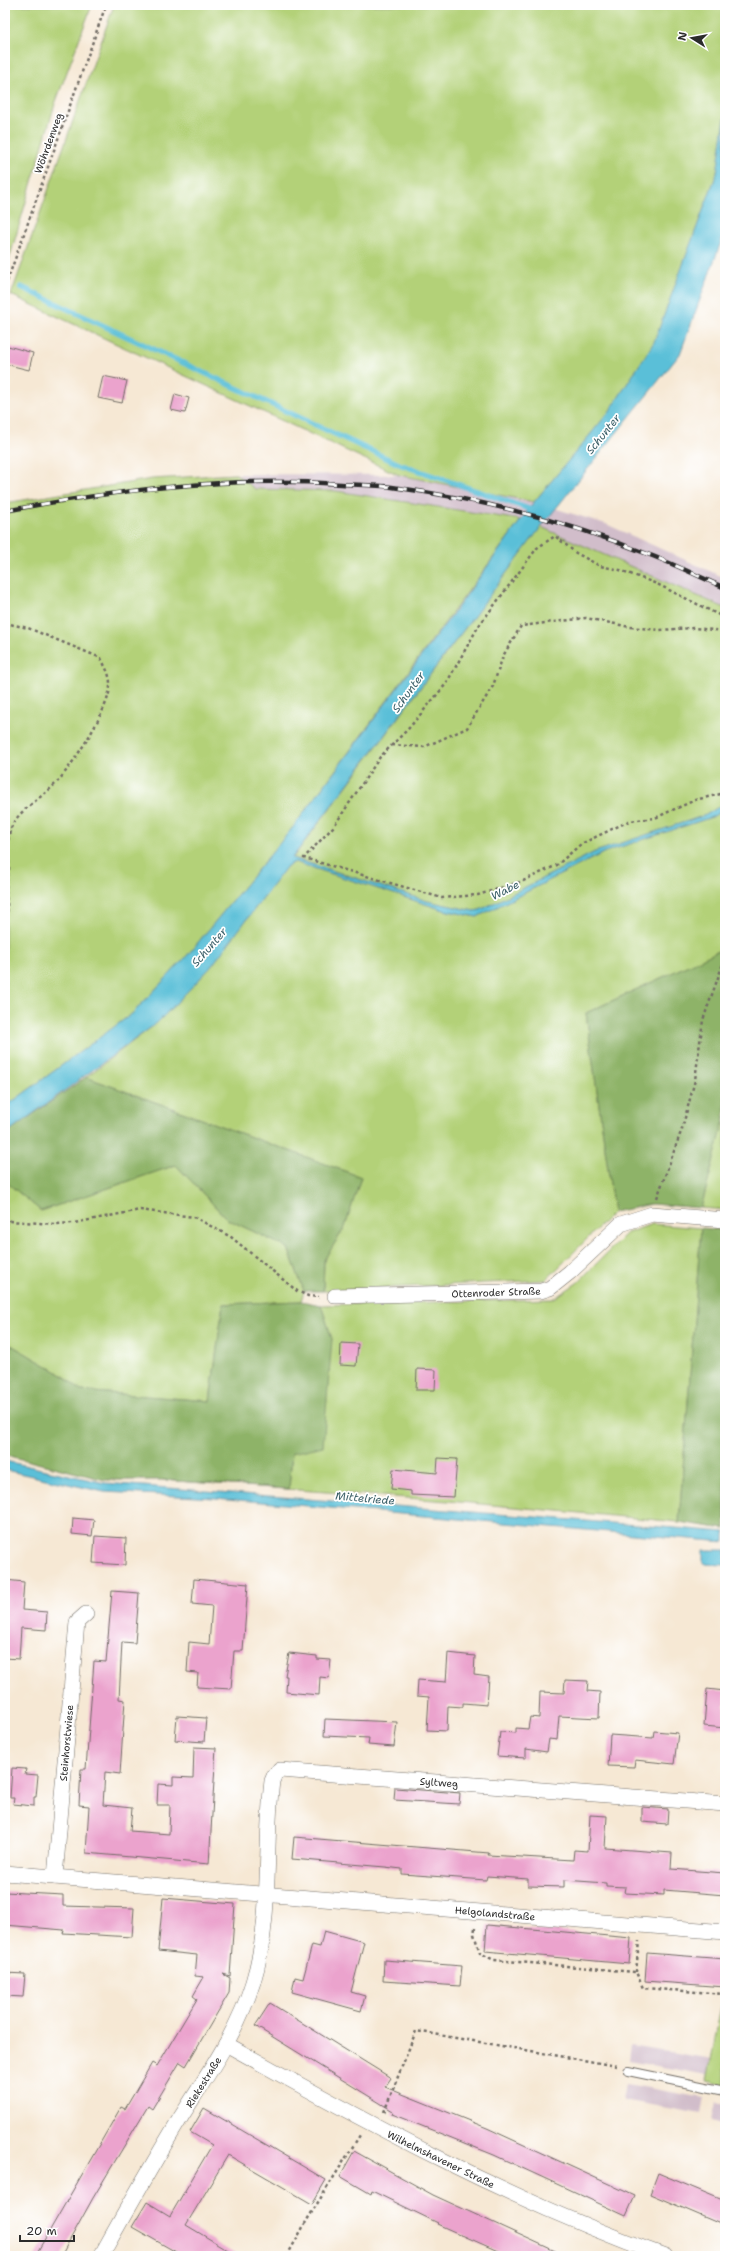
<svg xmlns="http://www.w3.org/2000/svg" width="730" height="2261" viewBox="0 0 730 2261" font-family="'Shantell Sans',sans-serif">
	<style>
		.industrial { fill: #d1bdca }
		.green { fill: #b3d178; stroke: #6f7e52 }
		.forest { fill: #8eb368; stroke: #5c6f4a }
		.water { fill: #5abfd8; stroke: #427582 }
		.lines { fill: none; stroke-linecap: round; stroke-linejoin: round }
		.stream { stroke: #5abfd8; stroke-width: 5.5 }
		.building { fill: #eba3cd }
		.service-casing { stroke: #726d66; stroke-width: 10 }
		.minor-casing { stroke: #726d66; stroke-width: 16 }
		.path { stroke: #726d66; stroke-width: 2.5; stroke-dasharray: 3 3; stroke-linecap: butt }
		.service { stroke: #fff; stroke-width: 8 }
		.minor { stroke: #fff; stroke-width: 15 }
		.rail-casing { stroke: #2b2b2b; stroke-width: 4.5 }
		.rail { stroke: #fff; stroke-width: 3; stroke-dasharray: 9; stroke-linecap: butt }
		.labels { text-anchor: middle; stroke-width: 3.5; stroke-linejoin: round; paint-order: stroke }
		.street-label { font-size: 10px; fill: #2b2b2b; stroke: #fff }
		.water-label { font-size: 11px; font-style: italic; fill: #3b5f68; stroke: #fff }
	</style>
	<rect width="100%" height="100%" fill="#fff"/>
	<filter id="ink" filterUnits="userSpaceOnUse"><feTurbulence type="fractalNoise" baseFrequency=".025" numOctaves="2"/><feDisplacementMap in="SourceGraphic" scale="8" xChannelSelector="R" yChannelSelector="G"/><feConvolveMatrix kernelMatrix="1 2 1 2 8 2 1 2 1" color-interpolation-filters="sRGB"/></filter>
	<filter id="wash" filterUnits="userSpaceOnUse"><feTurbulence type="fractalNoise" baseFrequency=".012" numOctaves="4" result="noise"/><feDisplacementMap in="SourceGraphic" scale="16" xChannelSelector="R" yChannelSelector="G"/><feGaussianBlur stdDeviation="0.9" result="paint"/><feColorMatrix in="noise" values="0 0 0 0 0 0 0 0 0 0 0 0 0 0 0 0 0 1.4 0 .05"/><feComposite in="paint" operator="in"/></filter>
	<g filter="url(#wash)">
		<rect width="100%" height="100%" fill="#f6e8d4"/>
		<g class="industrial">
			<polygon points="236,474 399,475 534,502 606,524 725,578 725,608 521,520 336,491 255,489 5,503 152,479"/>
			<polygon points="630,2045 711,2059 708,2075 628,2061"/>
			<polygon points="626,2084 704,2098 701,2114 623,2100"/>
			<polygon points="716,2102 725,2104 725,2124 712,2121"/>
		</g>
		<g class="green">
			<polygon points="5,5 92,5 55,104 5,273"/>
			<polygon points="114,5 725,5 725,118 717,173 654,343 609,412 534,502 399,475 11,295"/>
			<polygon points="236,474 255,489 336,491 521,520 294,826 186,957 133,1013 5,1107 5,503 152,479"/>
			<polygon points="541,527 725,608 725,803 706,815 595,852 480,910 474,911 427,901 294,858 292,859"/>
			<polygon points="725,809 725,948 586,1013 614,1212 546,1280 323,1291 324,1260 345,1227 361,1177 86,1077 157,1023 210,968 287,866 295,862 444,910 477,917 605,852 712,817"/>
			<polygon points="725,1117 725,1210 701,1208"/>
			<polygon points="176,1165 227,1219 288,1248 304,1291 301,1301 223,1304 210,1401 81,1391 64,1376 11,1345 5,1360 5,1181 41,1211"/>
			<polygon points="652,1224 701,1228 679,1522 448,1501 163,1480 289,1489 292,1453 332,1339 321,1305 553,1299 577,1283 627,1233"/>
			<polygon points="722,2001 725,2002 725,2085 707,2081"/>
		</g>
		<g class="forest">
			<polygon points="725,948 725,1117 701,1208 652,1204 614,1212 586,1013"/>
			<polygon points="86,1077 361,1177 345,1227 324,1260 323,1291 304,1291 288,1248 227,1219 176,1165 41,1211 5,1181 5,1134"/>
			<polygon points="701,1228 725,1230 725,1529 679,1522"/>
			<polygon points="301,1301 321,1305 332,1339 323,1446 292,1453 289,1489 163,1480 105,1480 5,1455 5,1360 11,1345 64,1376 81,1391 210,1401 223,1304"/>
		</g>
		<g class="water">
			<polygon points="725,118 725,231 680,354 541,527 292,858 427,901 474,911 480,910 595,852 706,815 725,803 725,809 712,817 605,852 477,917 444,910 295,862 287,866 210,968 157,1023 5,1134 5,1107 133,1013 186,957 294,826 458,607 534,502 609,412 654,342 717,173"/>
			<polygon points="5,1461 105,1483 725,1532 725,1542 215,1498 104,1492 5,1470"/>
			<polygon points="703,1550 725,1550 725,1565 703,1564"/>
		</g>
		<g class="lines">
			<polyline class="stream" points="21,287 399,464 535,511"/>
		</g>
		<g id="blocks">
			<g class="building">
				<polygon points="8,346 33,353 29,370 5,364"/>
				<polygon points="103,376 127,381 122,403 98,398"/>
				<polygon points="175,394 189,398 185,413 171,410"/>
				<polygon points="341,1343 358,1344 356,1366 340,1365"/>
				<polygon points="417,1369 436,1370 435,1390 416,1390"/>
				<polygon points="438,1458 457,1459 454,1497 411,1495 411,1491 391,1489 393,1469 437,1473"/>
				<polygon points="73,1518 94,1520 92,1536 72,1534"/>
				<polygon points="95,1536 126,1538 125,1565 93,1563"/>
				<polygon points="194,1579 248,1584 243,1651 234,1651 231,1689 197,1687 198,1673 187,1672 189,1642 209,1644 212,1606 192,1604"/>
				<polygon points="5,1580 24,1582 22,1610 47,1612 46,1630 21,1628 19,1659 5,1658"/>
				<polygon points="112,1591 139,1593 135,1643 122,1642 119,1699 125,1700 120,1774 105,1772 103,1805 132,1808 130,1831 169,1834 170,1805 157,1805 158,1784 173,1785 173,1777 193,1778 194,1747 216,1748 209,1864 86,1853 89,1806 79,1805 81,1769 86,1769 94,1661 106,1662"/>
				<polygon points="289,1653 317,1656 317,1659 331,1660 329,1678 320,1677 319,1695 286,1692 287,1676 285,1676"/>
				<polygon points="448,1653 475,1656 474,1675 489,1677 487,1705 463,1703 463,1707 448,1706 447,1731 427,1730 429,1697 417,1696 418,1680 446,1682"/>
				<polygon points="565,1680 588,1681 587,1691 600,1692 599,1718 559,1716 557,1740 549,1739 547,1752 526,1749 526,1758 497,1756 500,1732 516,1733 516,1728 528,1729 530,1717 539,1718 540,1692 564,1693"/>
				<polygon points="707,1689 725,1691 725,1728 704,1726"/>
				<polygon points="177,1716 206,1718 204,1742 175,1740"/>
				<polygon points="325,1719 397,1722 394,1747 368,1745 369,1738 324,1736"/>
				<polygon points="654,1731 678,1733 674,1764 635,1760 634,1767 608,1766 610,1735 653,1738"/>
				<polygon points="12,1768 26,1769 25,1774 38,1775 36,1797 34,1797 34,1806 13,1804 14,1798 10,1798"/>
				<polygon points="395,1788 460,1793 459,1804 394,1800"/>
				<polygon points="642,1807 668,1809 667,1824 642,1822"/>
				<polygon points="590,1815 607,1816 605,1848 672,1853 671,1869 725,1873 725,1895 664,1890 664,1895 625,1893 626,1887 606,1886 606,1883 564,1880 564,1887 528,1886 528,1879 487,1876 486,1880 402,1874 402,1869 385,1867 292,1859 294,1837 489,1853 488,1855 573,1860 574,1850 588,1851"/>
				<polygon points="5,1892 63,1895 63,1906 134,1908 132,1937 63,1933 64,1930 5,1925"/>
				<polygon points="163,1898 235,1904 230,1976 223,1974 230,1978 229,1993 186,2066 180,2062 152,2109 148,2106 93,2198 61,2256 35,2256 121,2107 125,2109 152,2063 157,2066 197,1999 193,1996 204,1977 195,1976 197,1955 158,1951"/>
				<polygon points="487,1925 631,1938 629,1964 485,1951"/>
				<polygon points="324,1931 364,1942 351,1992 365,1996 361,2011 292,1992 295,1977 303,1979 312,1945 320,1947"/>
				<polygon points="647,1953 725,1959 725,1987 645,1981"/>
				<polygon points="384,1960 462,1966 460,1986 383,1981"/>
				<polygon points="5,1973 25,1974 23,1997 5,1996"/>
				<polygon points="270,2003 391,2078 385,2087 487,2128 635,2196 626,2216 494,2155 392,2114 393,2111 255,2026"/>
				<polygon points="204,2108 326,2180 312,2204 228,2155 186,2225 238,2256 183,2256 132,2227 147,2202 170,2216 212,2145 190,2132"/>
				<polygon points="354,2151 433,2195 566,2256 509,2256 437,2224 438,2223 372,2191 371,2194 340,2176"/>
				<polygon points="658,2173 725,2201 725,2226 650,2194"/>
			</g>
		</g>
	</g>
	<g filter="url(#ink)">
		<use href="#blocks" fill-opacity="0" stroke="#726d66" stroke-width="1"/>
		<g class="lines">
			<g class="service-casing">
				<polyline id="service" points="628,2071 725,2091"/>
			</g>
			<g class="minor-casing">
				<g id="minor">
					<polyline points="335,1296 541,1291 550,1288 570,1272 621,1224 652,1214 725,1220"/>
					<polyline points="5,1873 725,1932"/>
					<polyline points="55,1877 77,1622 86,1614"/>
					<path d="M 226,2044 C 369,2124 511,2201 665,2256"/>
					<path d="M 101,2256 C 127,2209 153,2163 181,2117 C 208,2074 238,2031 253,1982 C 273,1917 264,1847 272,1781 L 275,1774 L 280,1770 L 725,1804"/>
				</g>
			</g>
			<g class="path">
				<polyline points="5,287 106,5"/>
				<polyline points="725,618 657,584 620,570 600,566 576,553 555,536 537,548 478,627 446,684 409,728 380,757 334,826 304,858 442,898 478,895 523,881 557,865 581,844 629,821 655,818 695,800 725,793"/>
				<path d="M 5,623 L 28,628 L 101,658 C 105,667 110,674 110,684 C 111,707 74,762 59,780 C 47,794 28,804 16,819 C 4,835 10,851 9,869 C 8,876 6,883 6,890 C 6,903 10,914 5,926"/>
				<polyline points="392,745 424,747 467,728 493,686 503,656 521,626 586,618 630,627 659,630 693,628 725,631"/>
				<polyline points="657,1198 682,1129 695,1080 703,1020 725,958"/>
				<polyline points="5,1215 9,1221"/>
				<polyline points="5,1225 9,1221 55,1224 74,1223 140,1210 194,1217 231,1237 297,1291 308,1296 319,1297"/>
				<polyline points="475,1928 474,1934 480,1953 494,1960 636,1972 643,1988 725,1994"/>
				<polyline points="636,1972 639,1941"/>
				<polyline points="384,2112 416,2031 617,2066"/>
				<polyline points="287,2256 307,2220 360,2135"/>
			</g>
			<use href="#service" class="service"/>
			<use href="#minor" class="minor"/>
			<g class="rail-casing">
				<path id="rail" d="M 5,511 C 116,490 228,476 341,484 C 358,485 375,485 392,487 C 480,499 569,522 650,555 C 676,565 700,577 725,588"/>
			</g>
			<use href="#rail" class="rail"/>
		</g>
	</g>
	<g class="labels">
		<g class="street-label">
			<text transform="translate(48 143) rotate(-70)" y="4">Wöhrdenweg</text>
			<text transform="translate(496 1292) rotate(-2)" y="4">Ottenroder Straße</text>
			<text transform="translate(66 1743) rotate(-85)" y="4">Steinhorstwiese</text>
			<text transform="translate(439 1782) rotate(4)" y="4">Syltweg</text>
			<text transform="translate(495 1913) rotate(5)" y="4">Helgolandstraße</text>
			<text transform="translate(203 2082) rotate(-58)" y="4">Riekestraße</text>
			<text transform="translate(441 2159) rotate(26)" y="4">Wilhelmshavener Straße</text>
		</g>
		<g class="water-label">
			<text transform="translate(603 434) rotate(-51)" y="4">Schunter</text>
			<text transform="translate(408 692) rotate(-54)" y="4">Schunter</text>
			<text transform="translate(505 890) rotate(-27)" y="4">Wabe</text>
			<text transform="translate(209 947) rotate(-49)" y="4">Schunter</text>
			<text transform="translate(365 1498) rotate(5)" y="4">Mittelriede</text>
		</g>
	</g>
	<rect width="730" height="2261" fill="none" stroke="#fff" stroke-width="20"/>
	<g transform="translate(692 38) rotate(281)" stroke="#ffffff" stroke-width="3" paint-order="stroke">
	<path d="M0-3L7 15L0 10L-7 15Z" fill="#2b2b2b"/>
	<text y="-6" font-size="11" font-weight="bold" text-anchor="middle" fill="#2b2b2b">N</text>
	</g>
	<path d="M20 2235v6h54v-6" fill="none" stroke="#2b2b2b" stroke-width="2"/>
	<text x="26" y="2235" font-size="12" fill="#2b2b2b" stroke="#ffffff" stroke-width="3" paint-order="stroke">20 m</text>
</svg>
